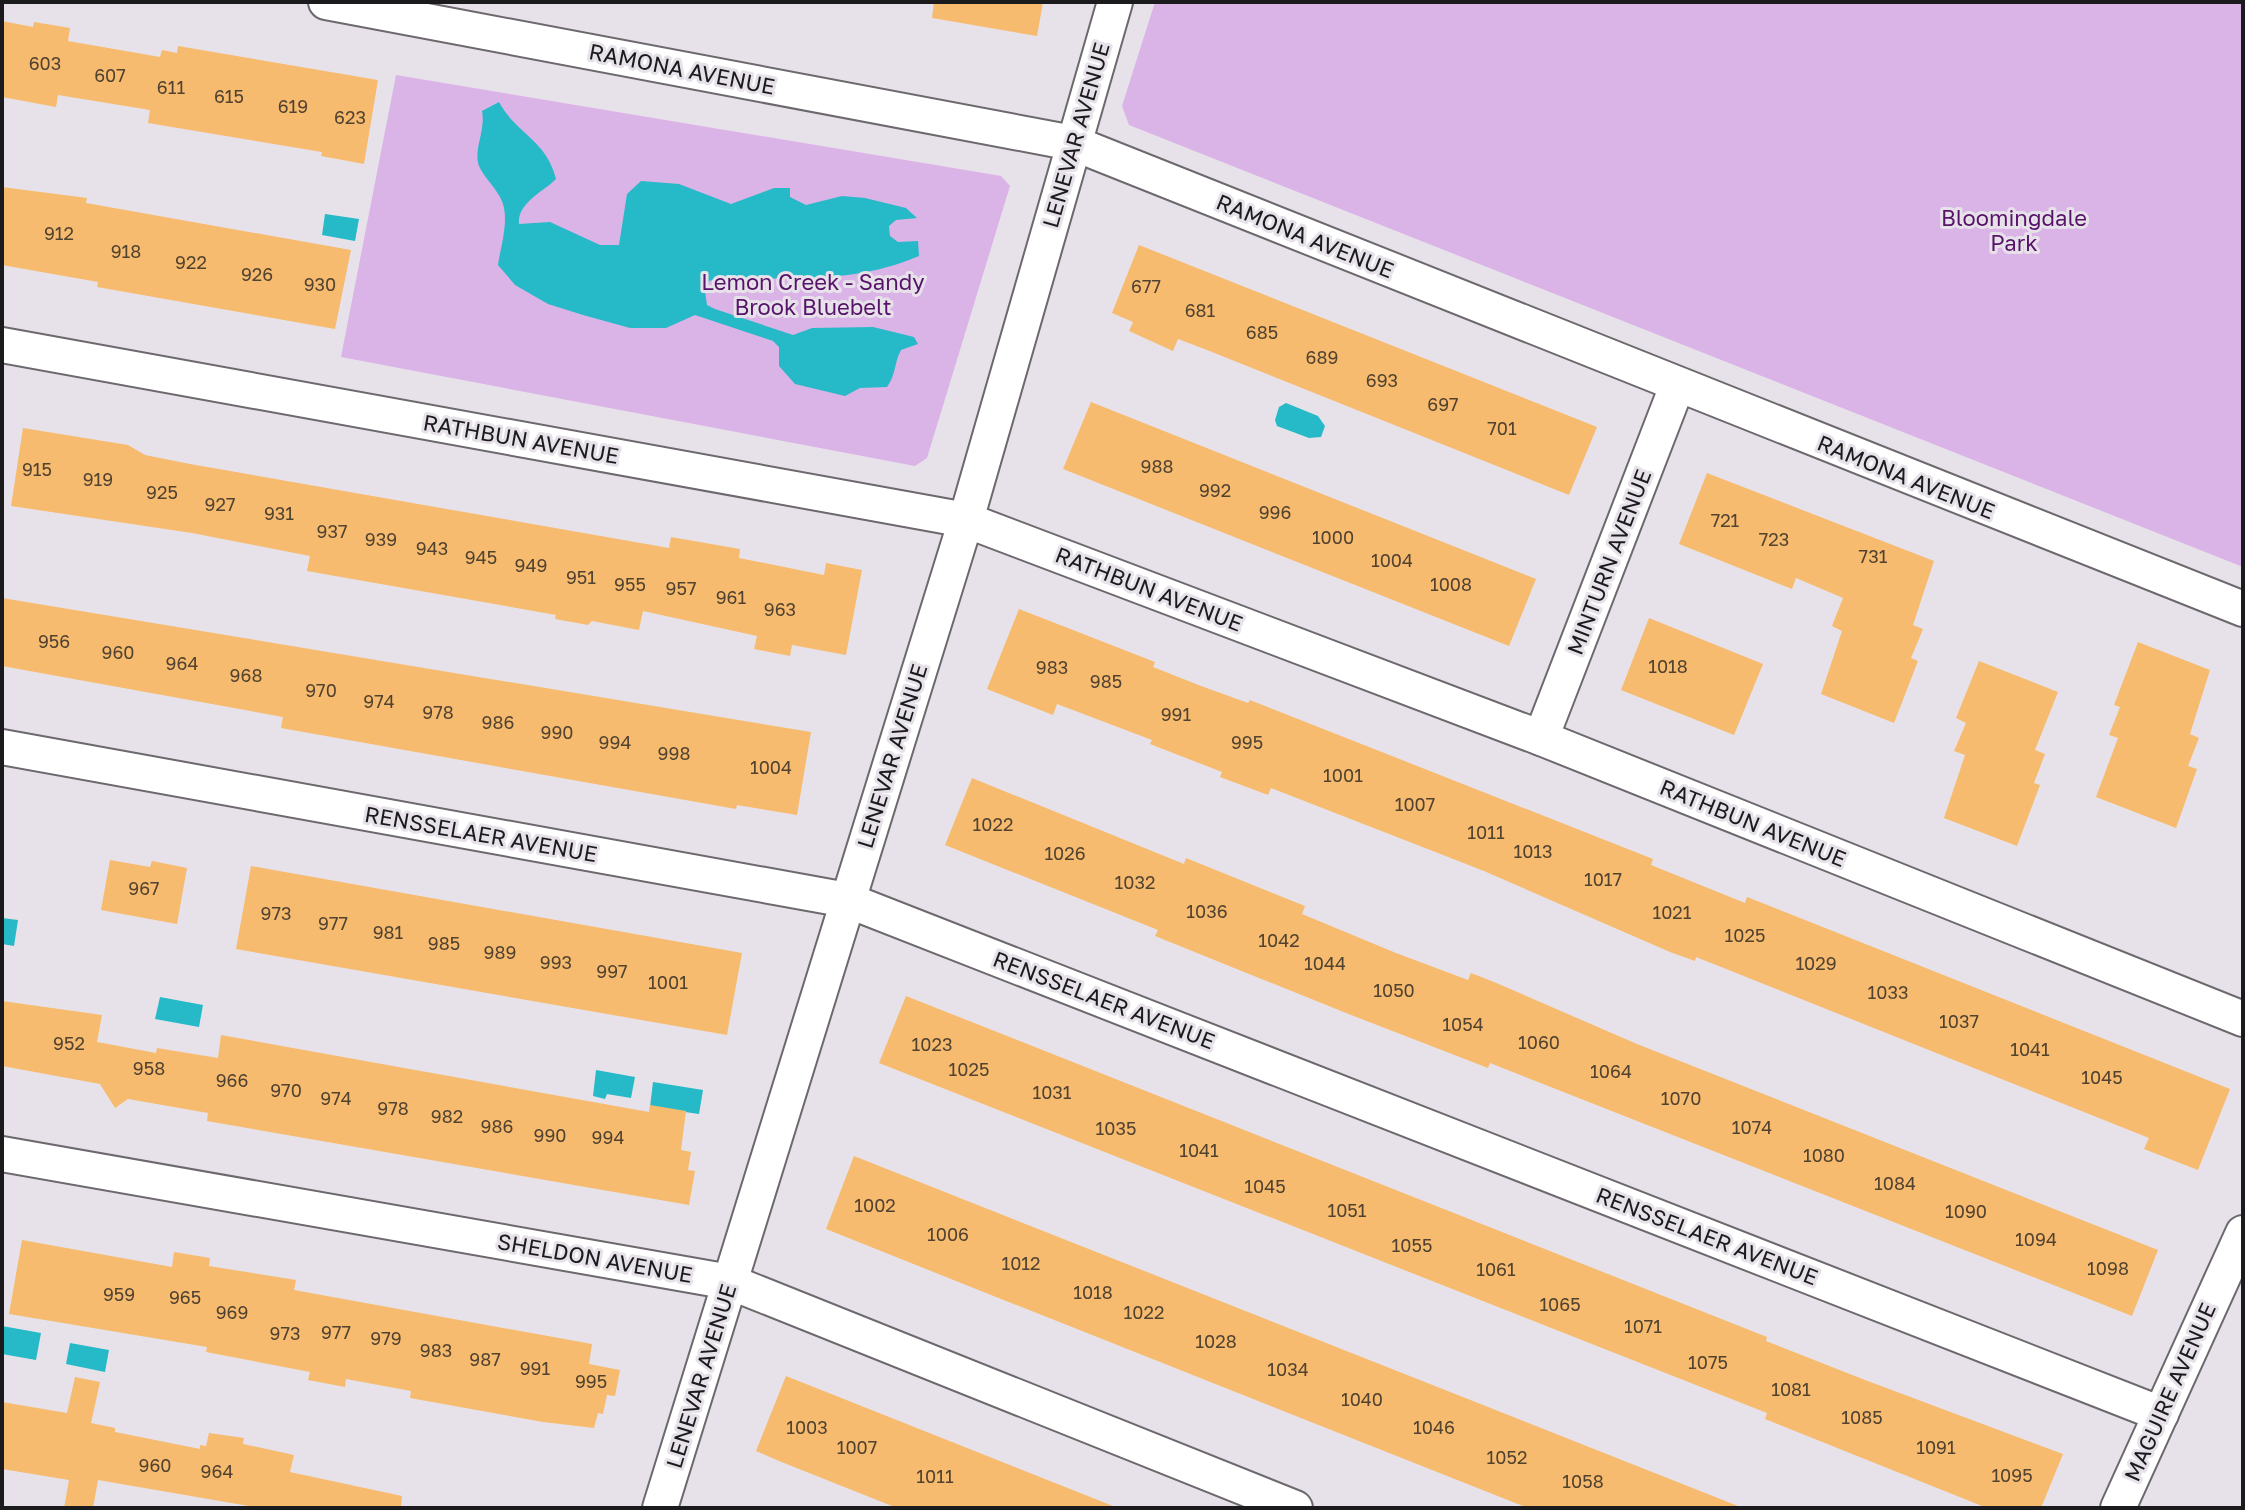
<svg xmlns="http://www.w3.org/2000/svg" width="2245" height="1510" viewBox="0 0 2245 1510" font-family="'Golos Text',sans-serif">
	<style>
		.green { fill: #dab3e7 }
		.water { fill: #26b9c8 }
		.building { fill: #f6bb6e }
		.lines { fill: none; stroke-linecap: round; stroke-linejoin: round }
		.street-casing { stroke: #6c686d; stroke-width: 38 }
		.street { stroke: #fff; stroke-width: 34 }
		.labels { text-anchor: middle; stroke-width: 6; stroke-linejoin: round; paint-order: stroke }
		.number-label { font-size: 18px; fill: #524230 }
		.street-label { font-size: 22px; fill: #1b1a1c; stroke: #e7e2e9 }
		.park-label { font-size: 22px; fill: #571269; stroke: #e7e2e9 }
	</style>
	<rect width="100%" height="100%" fill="#e7e2e9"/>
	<g class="green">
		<polygon points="1155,2 2243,2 2243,567 1129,125 1122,106"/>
		<polygon points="396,75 1001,176 1010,186 927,458 915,466 341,357"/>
	</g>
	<g class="water">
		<path d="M 499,102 C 517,135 546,139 556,179 C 543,192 517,203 519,224 L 550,222 L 600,245 L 619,245 L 627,194 L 641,181 L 679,184 L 731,204 L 774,188 L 790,188 L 790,197 L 806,205 L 842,196 L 865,198 L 906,208 L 917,218 L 896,220 L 889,226 L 890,236 L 898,242 L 918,241 L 919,256 C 856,283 791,279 723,277 L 709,281 L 705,292 L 707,305 L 715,309 L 793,335 L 812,328 L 873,327 L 914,337 L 918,344 L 901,350 C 894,363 896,375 887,387 L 860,388 L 845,396 L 795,384 L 779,366 L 779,347 L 773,341 L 695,315 L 666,328 L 630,328 L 583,315 L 548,304 L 515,285 L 498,265 C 501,244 511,216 500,197 C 494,186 484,177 479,166 C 473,150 486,130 482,111 Z"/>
		<polygon points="325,214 359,219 355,241 322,235"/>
		<polygon points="1286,403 1318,416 1325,426 1321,437 1309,438 1277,426 1275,420 1279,407"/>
		<polygon points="2,918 18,920 14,946 2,944"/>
		<polygon points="160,997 203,1005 199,1027 155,1019"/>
		<polygon points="596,1070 635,1077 631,1098 607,1094 605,1099 593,1096"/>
		<polygon points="653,1082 703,1090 699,1114 650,1107"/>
		<polygon points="2,1326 41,1333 36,1360 2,1354"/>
		<polygon points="70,1343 109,1350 105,1372 66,1364"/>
	</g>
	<g class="building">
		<polygon points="934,2 1043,2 1037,36 932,18"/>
		<polygon points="2,21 33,27 34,22 70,28 68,41 160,57 162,50 177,53 178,46 378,80 364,164 321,156 322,152 148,123 150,110 58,95 56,107 2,97"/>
		<polygon points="2,187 87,198 86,203 351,250 335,329 97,287 98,282 2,265"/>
		<polygon points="1139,245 1597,427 1569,495 1207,350 1178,339 1173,351 1129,331 1133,322 1112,313"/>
		<polygon points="1091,402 1536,579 1509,646 1063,469"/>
		<polygon points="23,428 128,445 145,455 190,464 669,548 671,537 740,549 739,558 824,575 826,563 862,570 846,655 792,645 790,656 754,649 757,636 643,611 639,630 592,621 588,625 555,619 556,615 307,571 310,556 192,533 11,506"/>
		<polygon points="1707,473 1934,561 1913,625 1923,629 1911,658 1918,661 1894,723 1821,694 1842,631 1832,626 1843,598 1796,578 1792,589 1679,544"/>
		<polygon points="2,598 811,732 797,815 737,805 736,809 281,728 283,717 2,666"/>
		<polygon points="1019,609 1155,662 1153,667 1201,686 1248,703 1250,700 1653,859 1651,865 1745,903 1747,897 2230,1089 2198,1170 2144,1149 2149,1138 1696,957 1695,961 1670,952 1484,871 1271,788 1268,795 1220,777 1222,772 1150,744 1152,740 1057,704 1053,715 987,689"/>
		<polygon points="1649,618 1763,664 1734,735 1621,690"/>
		<polygon points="2138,642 2210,670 2190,734 2199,738 2188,766 2197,769 2176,828 2096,797 2118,738 2109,735 2120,707 2114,705"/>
		<polygon points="1979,661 2058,692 2035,750 2045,754 2034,783 2040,785 2017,846 1944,818 1965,755 1954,751 1966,723 1956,718"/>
		<polygon points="972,778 1184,864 1186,858 1305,906 1302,914 1396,953 1468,980 1471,973 1494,982 1637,1044 2158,1250 2132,1316 1490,1063 1488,1068 1346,1013 1155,936 1158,930 945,845"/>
		<polygon points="110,860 150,867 152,861 187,868 177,924 101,910"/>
		<polygon points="251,866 742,953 727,1035 236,949"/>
		<polygon points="906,996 1767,1337 1766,1341 1865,1380 2063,1454 2041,1508 1987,1508 1765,1419 1767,1413 879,1063"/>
		<polygon points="2,1001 102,1015 97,1042 156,1053 157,1048 218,1058 221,1035 649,1112 650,1105 686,1111 681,1150 691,1152 688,1170 695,1171 689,1205 207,1121 208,1113 128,1099 115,1108 100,1084 2,1066"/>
		<polygon points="854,1156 1738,1506 1737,1508 1528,1508 971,1287 826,1229"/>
		<polygon points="22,1240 172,1267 174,1252 210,1258 209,1266 296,1280 294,1290 592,1344 589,1364 620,1370 615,1396 607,1395 603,1414 598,1413 594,1428 543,1422 410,1398 411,1391 346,1379 345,1387 308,1380 310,1372 206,1352 207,1347 9,1314"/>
		<polygon points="786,1376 1113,1506 1112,1508 897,1508 779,1461 756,1451"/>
		<polygon points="75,1377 100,1382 91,1423 115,1428 115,1432 200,1449 200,1445 206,1446 209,1433 244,1438 243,1444 294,1455 290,1472 402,1496 401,1508 260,1508 98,1480 93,1508 64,1508 69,1480 2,1469 2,1402 67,1413"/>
	</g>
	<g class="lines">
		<g class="street-casing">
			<g id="street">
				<polyline points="326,2 1073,143 2243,609"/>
				<polyline points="2,345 966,520 1541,738 2243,1019"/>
				<polyline points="1541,738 1677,386"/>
				<polyline points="2,747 847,900 2161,1414"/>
				<polyline points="2,1154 730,1282 1295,1508"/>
				<polyline points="660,1508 966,520 1115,2"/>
				<polyline points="2118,1508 2243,1233"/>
			</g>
		</g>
		<use href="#street" class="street"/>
	</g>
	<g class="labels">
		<g class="number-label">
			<text x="45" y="70">603</text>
			<text x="110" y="82">607</text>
			<text x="171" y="94">611</text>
			<text x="229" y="103">615</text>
			<text x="293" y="113">619</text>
			<text x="350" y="124">623</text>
			<text x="59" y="240">912</text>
			<text x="126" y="258">918</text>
			<text x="191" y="269">922</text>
			<text x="257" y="281">926</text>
			<text x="320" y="291">930</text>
			<text x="1146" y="293">677</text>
			<text x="1200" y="317">681</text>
			<text x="1262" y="339">685</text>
			<text x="1322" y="364">689</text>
			<text x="1382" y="387">693</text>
			<text x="1443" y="411">697</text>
			<text x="1502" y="435">701</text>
			<text x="1157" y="473">988</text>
			<text x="37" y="476">915</text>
			<text x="98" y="486">919</text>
			<text x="1215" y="497">992</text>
			<text x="162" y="499">925</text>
			<text x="220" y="511">927</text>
			<text x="1275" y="519">996</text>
			<text x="279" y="520">931</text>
			<text x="1725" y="527">721</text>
			<text x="332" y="538">937</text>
			<text x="1333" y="544">1000</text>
			<text x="381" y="546">939</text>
			<text x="1774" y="546">723</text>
			<text x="432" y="555">943</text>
			<text x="1873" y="563">731</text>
			<text x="481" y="564">945</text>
			<text x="1392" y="567">1004</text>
			<text x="531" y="572">949</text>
			<text x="581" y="584">951</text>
			<text x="630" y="591">955</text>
			<text x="1451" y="591">1008</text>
			<text x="681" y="595">957</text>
			<text x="731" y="604">961</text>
			<text x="780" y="616">963</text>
			<text x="54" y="648">956</text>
			<text x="118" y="659">960</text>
			<text x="182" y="670">964</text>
			<text x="1668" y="673">1018</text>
			<text x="1052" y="674">983</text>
			<text x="246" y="682">968</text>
			<text x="1106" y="688">985</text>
			<text x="321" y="697">970</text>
			<text x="379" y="708">974</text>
			<text x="438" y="719">978</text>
			<text x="1176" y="721">991</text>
			<text x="498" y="729">986</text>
			<text x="557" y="739">990</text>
			<text x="615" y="749">994</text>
			<text x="1247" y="749">995</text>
			<text x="674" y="760">998</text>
			<text x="771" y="774">1004</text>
			<text x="1343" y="782">1001</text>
			<text x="1415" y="811">1007</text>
			<text x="993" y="831">1022</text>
			<text x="1486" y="839">1011</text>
			<text x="1533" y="858">1013</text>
			<text x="1065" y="860">1026</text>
			<text x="1603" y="886">1017</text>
			<text x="1135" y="889">1032</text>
			<text x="144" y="895">967</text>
			<text x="1207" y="918">1036</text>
			<text x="1672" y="919">1021</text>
			<text x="276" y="920">973</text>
			<text x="333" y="930">977</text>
			<text x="388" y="939">981</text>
			<text x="1745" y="942">1025</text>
			<text x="1279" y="947">1042</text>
			<text x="444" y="950">985</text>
			<text x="500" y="959">989</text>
			<text x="556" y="969">993</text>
			<text x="1325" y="970">1044</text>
			<text x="1816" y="970">1029</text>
			<text x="612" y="978">997</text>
			<text x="668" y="989">1001</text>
			<text x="1394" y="997">1050</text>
			<text x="1888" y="999">1033</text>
			<text x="1959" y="1028">1037</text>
			<text x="1463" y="1031">1054</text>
			<text x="1539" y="1049">1060</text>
			<text x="69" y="1050">952</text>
			<text x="932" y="1051">1023</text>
			<text x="2030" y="1056">1041</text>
			<text x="149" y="1075">958</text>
			<text x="969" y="1076">1025</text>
			<text x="1611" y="1078">1064</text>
			<text x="2102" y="1084">1045</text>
			<text x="232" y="1087">966</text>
			<text x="286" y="1097">970</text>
			<text x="1052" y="1099">1031</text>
			<text x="336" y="1105">974</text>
			<text x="1681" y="1105">1070</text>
			<text x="393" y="1115">978</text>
			<text x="447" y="1123">982</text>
			<text x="497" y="1133">986</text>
			<text x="1752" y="1134">1074</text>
			<text x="1116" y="1135">1035</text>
			<text x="550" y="1142">990</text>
			<text x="608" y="1144">994</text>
			<text x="1199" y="1157">1041</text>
			<text x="1824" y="1162">1080</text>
			<text x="1895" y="1190">1084</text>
			<text x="1265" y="1193">1045</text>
			<text x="875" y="1212">1002</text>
			<text x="1347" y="1217">1051</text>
			<text x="1966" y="1218">1090</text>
			<text x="948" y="1241">1006</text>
			<text x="2036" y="1246">1094</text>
			<text x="1412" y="1252">1055</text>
			<text x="1021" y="1270">1012</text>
			<text x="2108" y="1275">1098</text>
			<text x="1496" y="1276">1061</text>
			<text x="1093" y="1299">1018</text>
			<text x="119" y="1301">959</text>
			<text x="185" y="1304">965</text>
			<text x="1560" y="1311">1065</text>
			<text x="232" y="1319">969</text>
			<text x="1144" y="1319">1022</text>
			<text x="1643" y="1333">1071</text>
			<text x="336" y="1339">977</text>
			<text x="285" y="1340">973</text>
			<text x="386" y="1345">979</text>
			<text x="1216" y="1348">1028</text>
			<text x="436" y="1357">983</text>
			<text x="485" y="1366">987</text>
			<text x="1708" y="1369">1075</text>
			<text x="535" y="1375">991</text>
			<text x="1288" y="1376">1034</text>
			<text x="591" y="1388">995</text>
			<text x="1791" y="1396">1081</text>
			<text x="1362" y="1406">1040</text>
			<text x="1862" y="1424">1085</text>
			<text x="807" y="1434">1003</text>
			<text x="1434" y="1434">1046</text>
			<text x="857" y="1454">1007</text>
			<text x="1936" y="1454">1091</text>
			<text x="1507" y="1464">1052</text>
			<text x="155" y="1472">960</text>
			<text x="217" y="1478">964</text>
			<text x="2012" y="1482">1095</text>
			<text x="935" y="1483">1011</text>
			<text x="1583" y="1488">1058</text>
		</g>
		<g class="street-label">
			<text transform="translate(682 69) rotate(11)" y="8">RAMONA AVENUE</text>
			<text transform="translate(1076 135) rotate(-74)" y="8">LENEVAR AVENUE</text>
			<text transform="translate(1305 236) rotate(22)" y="8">RAMONA AVENUE</text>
			<text transform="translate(521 439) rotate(10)" y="8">RATHBUN AVENUE</text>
			<text transform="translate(1906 477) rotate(22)" y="8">RAMONA AVENUE</text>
			<text transform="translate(1609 562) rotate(-69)" y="8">MINTURN AVENUE</text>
			<text transform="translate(1149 589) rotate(21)" y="8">RATHBUN AVENUE</text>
			<text transform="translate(892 756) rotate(-73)" y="8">LENEVAR AVENUE</text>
			<text transform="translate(1753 823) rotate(22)" y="8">RATHBUN AVENUE</text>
			<text transform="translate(481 834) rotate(10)" y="8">RENSSELAER AVENUE</text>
			<text transform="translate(1104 1000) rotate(21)" y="8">RENSSELAER AVENUE</text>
			<text transform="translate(1707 1236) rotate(21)" y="8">RENSSELAER AVENUE</text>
			<text transform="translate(595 1258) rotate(10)" y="8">SHELDON AVENUE</text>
			<text transform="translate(701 1376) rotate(-73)" y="8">LENEVAR AVENUE</text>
			<text transform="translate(2170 1392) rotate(-66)" y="8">MAGUIRE AVENUE</text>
		</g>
		<g class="park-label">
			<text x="2014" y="226">Bloomingdale<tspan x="2014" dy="25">Park</tspan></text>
			<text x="813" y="290">Lemon Creek - Sandy<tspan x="813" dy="25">Brook Bluebelt</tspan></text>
		</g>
	</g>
	<rect width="2245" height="1510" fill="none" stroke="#1b1a1c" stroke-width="8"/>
</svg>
